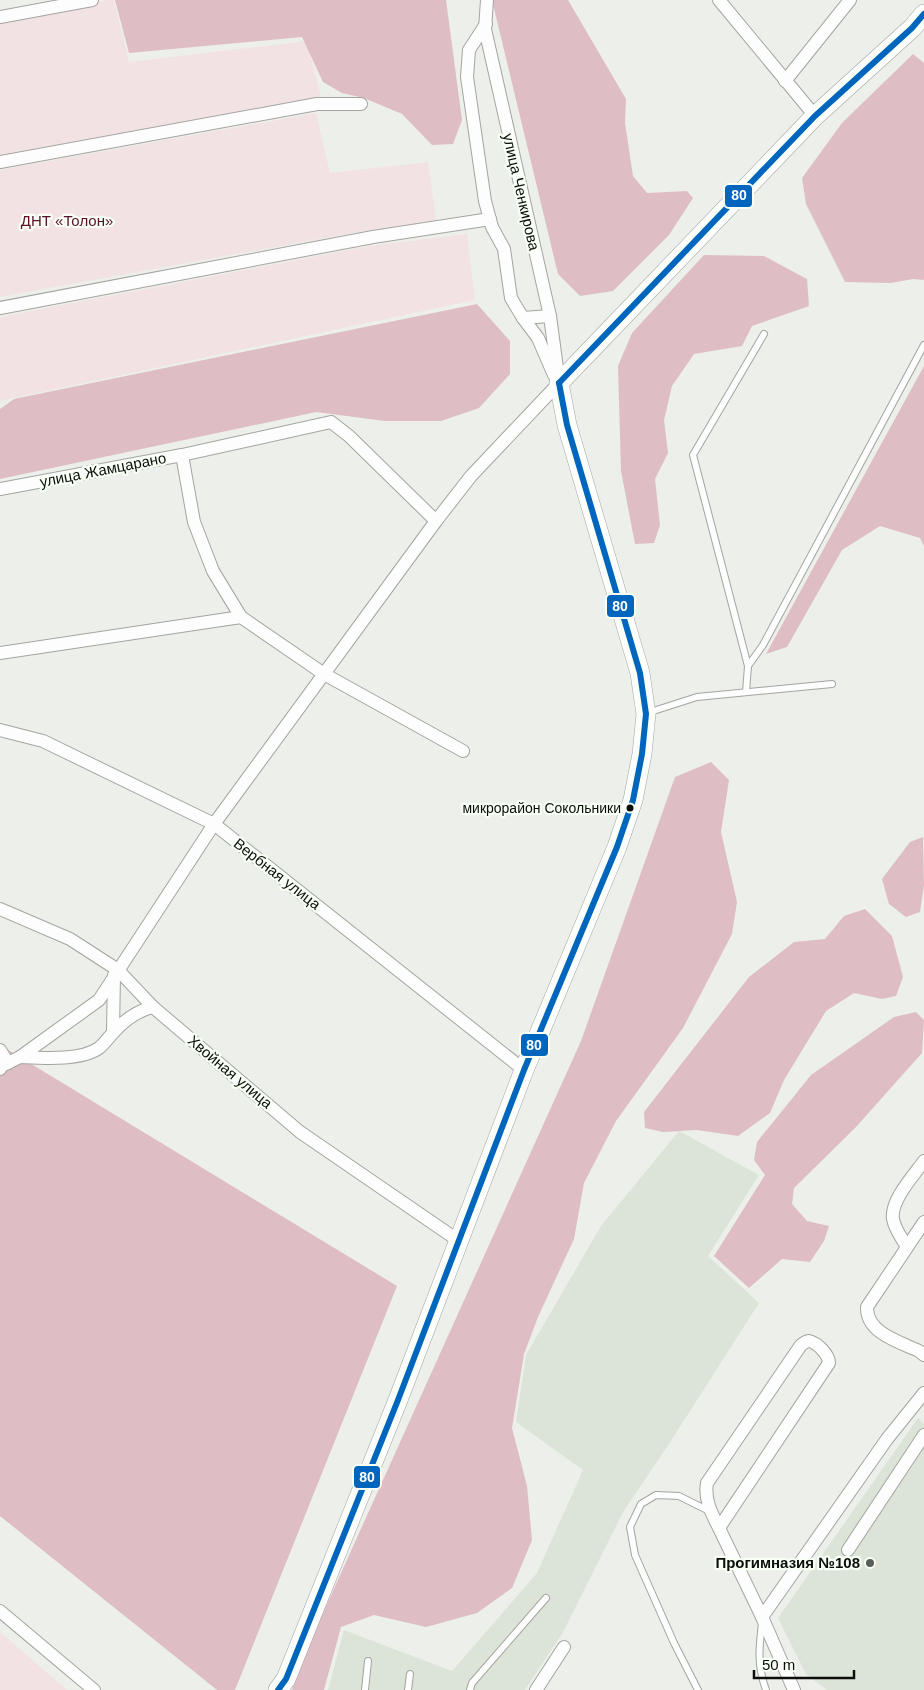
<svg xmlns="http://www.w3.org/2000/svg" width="924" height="1690" viewBox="0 0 924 1690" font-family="Helvetica,sans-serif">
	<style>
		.built { fill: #dce4d8 }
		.green { fill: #f3e2e4 }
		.forest { fill: #debec4 }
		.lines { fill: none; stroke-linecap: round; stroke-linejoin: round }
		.lane-casing { stroke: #a3a5a1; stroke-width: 8 }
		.street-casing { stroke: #a3a5a1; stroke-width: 14 }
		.secondary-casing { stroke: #a3a5a1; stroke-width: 20 }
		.lane { stroke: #fcfdfc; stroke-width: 6 }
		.street { stroke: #fcfdfc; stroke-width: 12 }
		.secondary { stroke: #fcfdfc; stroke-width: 19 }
		.bus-1-casing { stroke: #f8fff5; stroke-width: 10 }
		.bus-1 { stroke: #0065bd; stroke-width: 6 }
		.bus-dot { fill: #0c0e0b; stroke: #f8fff5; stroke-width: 2 }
		.poi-dot { fill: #5a5d59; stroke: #f8fff5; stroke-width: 2 }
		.labels { text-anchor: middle; stroke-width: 4.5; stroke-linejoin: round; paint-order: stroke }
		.bus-label { font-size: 14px; fill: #0c0e0b; stroke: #f8fff5; text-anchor: end }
		.street-label { font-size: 15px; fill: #0c0e0b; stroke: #f8fff5 }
		.park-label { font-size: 15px; fill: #5a112d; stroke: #f8fff5 }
		.poi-label { font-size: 15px; font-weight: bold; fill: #0c0e0b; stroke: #f8fff5; text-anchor: end }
		.line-badge { stroke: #f8fff5; stroke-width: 2 }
		.badge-label { font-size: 14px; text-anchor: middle; font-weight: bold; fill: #fff }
	</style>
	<rect width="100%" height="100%" fill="#ecefea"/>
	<g class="built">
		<polygon points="679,1131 759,1175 708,1256 759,1303 667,1447 623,1512 563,1632 525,1690 328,1690 344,1630 452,1671 537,1573 583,1470 516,1422 526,1355 601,1226"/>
		<polygon points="918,1418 924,1424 924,1690 827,1690 806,1674 778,1618"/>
	</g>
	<g class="green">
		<polygon points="108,0 114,0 129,62 307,41 321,97 0,156 0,24"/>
		<polygon points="316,113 330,173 428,162 436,220 369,230 0,297 0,170"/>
		<polygon points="467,234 475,300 0,401 0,317 369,246"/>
		<polygon points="0,1632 67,1690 0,1690"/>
	</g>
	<g class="forest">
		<polygon points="115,0 446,0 462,120 453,144 432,145 402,114 364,98 342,93 323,82 302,37 129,53"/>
		<polygon points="492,0 568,0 626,99 625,123 633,176 647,193 687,191 693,198 669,235 613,291 580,296 558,274"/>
		<polygon points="913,54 924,63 924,280 913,279 891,283 845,282 806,204 802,178 842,123"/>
		<polygon points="704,255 764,256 807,279 809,306 752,326 742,346 694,354 672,386 664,420 668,453 655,479 660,525 654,543 635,544 621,471 618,366 632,333"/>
		<polygon points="477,304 510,341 510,374 479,408 441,421 385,421 316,412 0,479 0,409 14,399"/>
		<polygon points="924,366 924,546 920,538 880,526 842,550 787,647 766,654"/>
		<polygon points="711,762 729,780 721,832 737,902 732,934 683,1028 616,1121 584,1183 574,1239 538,1317 524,1354 512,1428 527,1486 532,1540 512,1588 477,1613 426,1627 374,1615 341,1627 324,1690 292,1690 300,1664 581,1041 675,777"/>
		<polygon points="923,837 924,885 920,912 906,917 889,904 882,879 910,842"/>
		<polygon points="865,909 892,936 903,977 896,996 882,999 854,993 826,1011 784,1080 770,1113 738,1136 697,1130 663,1132 645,1128 644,1112 749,977 794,942 825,939 844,916"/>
		<polygon points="916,1012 924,1020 922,1053 856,1127 794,1188 792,1204 807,1221 829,1226 824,1241 810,1262 782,1259 749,1288 714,1256 765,1175 754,1160 757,1142 811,1075 894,1017"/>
		<polygon points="0,1045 397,1286 235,1690 217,1690 0,1516"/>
	</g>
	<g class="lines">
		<g class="lane-casing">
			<g id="lane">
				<polyline points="748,666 693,455 764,334"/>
				<polyline points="746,692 748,666 763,645 924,345"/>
				<polyline points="647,713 697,697 832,684"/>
				<path d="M 762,1623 C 759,1648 757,1665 766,1690"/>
				<polyline points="365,1690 368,1661"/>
				<polyline points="408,1690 410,1674"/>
				<polyline points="470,1690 472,1683 546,1598"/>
				<polyline points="698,1690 674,1643 635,1555 630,1527 641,1504 656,1495 679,1496 709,1511"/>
			</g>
		</g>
		<g class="street-casing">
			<g id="street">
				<polyline points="487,0 485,29 550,316 559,383"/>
				<polyline points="719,0 815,116"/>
				<polyline points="0,17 92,0"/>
				<polyline points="486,24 469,50 467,77 485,201 492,227 504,249 511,298 523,318 538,338 554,375"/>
				<polyline points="785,81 850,0"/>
				<polyline points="0,162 317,104 361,104"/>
				<polyline points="0,308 373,237 490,219"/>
				<polyline points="523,318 550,316"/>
				<polyline points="182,455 331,422 349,436 436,521"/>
				<polyline points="0,489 182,455 194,522 213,571 241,617"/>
				<polyline points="0,653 241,617 324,674 463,751"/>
				<polyline points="0,730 43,741 214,824 524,1070"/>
				<polyline points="0,909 70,939 118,970 153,1007 300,1132 459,1241"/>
				<polyline points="113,1032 114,975"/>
				<polyline points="0,1050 8,1063"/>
				<path d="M 20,1057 C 42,1058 81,1061 99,1048 C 104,1044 108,1038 112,1034 C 124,1020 136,1011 153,1007"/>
				<polyline points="0,1069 2,1066 20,1057 99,1000 214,824 436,521 471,476 559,383"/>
				<path d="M 924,1222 L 867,1307 C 866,1333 900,1342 919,1351 L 924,1355"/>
				<path d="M 907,1247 C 902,1238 895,1230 893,1219 C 890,1201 914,1175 924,1161"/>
				<path d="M 719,1528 C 712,1514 704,1500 707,1483 L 801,1345 C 804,1343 806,1341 809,1341 C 818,1343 829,1355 829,1363 L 719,1528 L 762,1617 L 794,1690"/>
				<polyline points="848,1550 924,1435"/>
				<polyline points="0,1611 94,1690"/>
				<polyline points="762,1617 887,1439 924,1393"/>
				<polyline points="536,1690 564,1647"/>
			</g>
		</g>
		<g class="secondary-casing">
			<polyline id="secondary" points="278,1690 286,1679 398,1400 524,1070 617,847 633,800 642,754 646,714 640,673 567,425 559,383 815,116 912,28 924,14"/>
		</g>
		<use href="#lane" class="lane"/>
		<use href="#street" class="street"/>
		<use href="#secondary" class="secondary"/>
		<g class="bus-1-casing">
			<g id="bus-1">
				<polyline points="559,383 815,116 912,28 924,14"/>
				<polyline points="278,1690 286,1679 398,1400 524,1070 617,847 633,800 642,754 646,714 640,673 567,425 559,383"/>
			</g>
		</g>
		<use href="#bus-1" class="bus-1"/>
	</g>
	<circle class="bus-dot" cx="630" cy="808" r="4.5"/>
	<circle class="poi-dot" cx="870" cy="1563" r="5"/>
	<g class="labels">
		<g class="bus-label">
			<text x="621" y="813">микрорайон Сокольники</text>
		</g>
		<g class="street-label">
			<text transform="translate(521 192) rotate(77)" y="5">улица Ченкирова</text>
			<text transform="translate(103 470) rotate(-11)" y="5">улица Жамцарано</text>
			<text transform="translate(277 874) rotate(38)" y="5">Вербная улица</text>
			<text transform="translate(230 1072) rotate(40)" y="5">Хвойная улица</text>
		</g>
		<g class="park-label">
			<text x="67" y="226">ДНТ «Толон»</text>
		</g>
		<g class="poi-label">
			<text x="860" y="1568">Прогимназия №108</text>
		</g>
	</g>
	<g class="line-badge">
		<rect x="724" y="184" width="29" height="24" rx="5" fill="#0065bd"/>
		<rect x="606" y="594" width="29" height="24" rx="5" fill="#0065bd"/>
		<rect x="520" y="1033" width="29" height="24" rx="5" fill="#0065bd"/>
		<rect x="353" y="1465" width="28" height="24" rx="5" fill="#0065bd"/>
	</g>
	<g class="badge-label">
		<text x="739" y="200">80</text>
		<text x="620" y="611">80</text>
		<text x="534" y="1050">80</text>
		<text x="367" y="1482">80</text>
	</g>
	<path d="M754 1670v8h100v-8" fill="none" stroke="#0c0e0b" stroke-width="2.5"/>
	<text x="762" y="1670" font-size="15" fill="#0c0e0b" stroke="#f8fff5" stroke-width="4" paint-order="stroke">50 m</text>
</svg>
